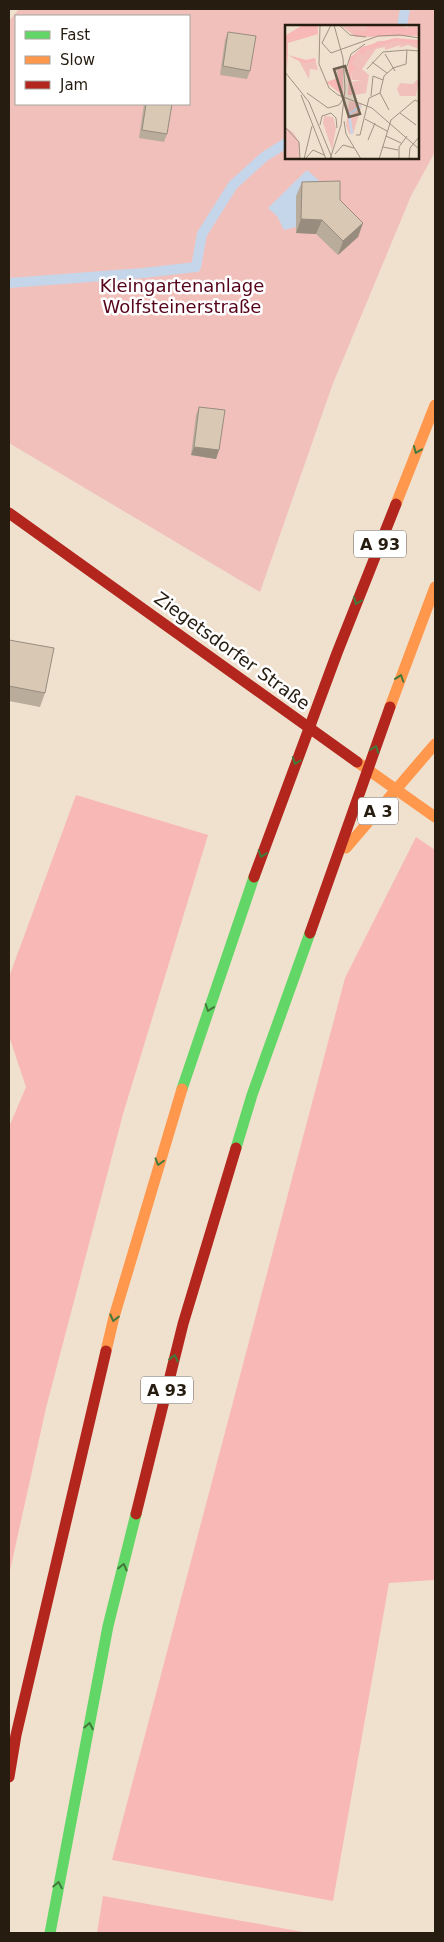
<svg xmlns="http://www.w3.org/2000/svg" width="444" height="1942" viewBox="0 0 444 1942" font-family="'DejaVu Sans',sans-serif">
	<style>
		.green { fill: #f1c0bb; fill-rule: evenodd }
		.forest { fill: #f8b8b5 }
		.water { fill: #c5d6eb }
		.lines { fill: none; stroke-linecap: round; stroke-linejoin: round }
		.stream { stroke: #c5d6eb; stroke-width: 10 }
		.fast { stroke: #63d668; stroke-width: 11 }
		.slow { stroke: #ff974d; stroke-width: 11 }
		.jam { stroke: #b3261e; stroke-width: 11 }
		.wall { fill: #baac9b }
		.shaded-wall { fill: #978c7e }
		.building { fill: #d8c8b4; stroke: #978c7e }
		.oneway { stroke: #44793c }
		.labels { text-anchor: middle; stroke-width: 5; stroke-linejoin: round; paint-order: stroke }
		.shield { fill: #fff; stroke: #676058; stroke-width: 1 }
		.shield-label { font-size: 16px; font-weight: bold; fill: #261c10 }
		.park-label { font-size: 18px; fill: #56041a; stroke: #fff }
		.street-label { font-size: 18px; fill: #261c10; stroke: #fff }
		.inset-river { fill: none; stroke: #c5d6eb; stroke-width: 2.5 }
		.inset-road { fill: none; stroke: #9f9282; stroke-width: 1 }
		.view { fill: #6d6152; fill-opacity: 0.15; stroke: #6d6152; stroke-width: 2.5 }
		.inset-edge { fill: none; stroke: #261c10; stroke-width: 2.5 }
	</style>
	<rect width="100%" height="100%" fill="#f0e1ce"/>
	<path class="green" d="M 19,9 L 435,9 L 435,152 L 411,196 L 332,386 L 260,592 L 9,443 L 9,21 ZM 16,16 L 189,16 L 189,104 L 16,104 ZM 286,26 L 418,26 L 418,158 L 286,158 Z"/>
	<g class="forest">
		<polygon points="76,795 208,835 123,1114 46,1408 9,1575 9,1127 26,1087 9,1036 9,977"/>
		<polygon points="416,837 435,850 435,1580 389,1583 333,1901 112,1860 345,978"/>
		<polygon points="103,1896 309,1933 97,1933"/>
	</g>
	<polygon class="water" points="307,170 326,187 296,227 284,230 277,216 268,208"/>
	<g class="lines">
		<g class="stream">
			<polyline points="402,26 405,9"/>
			<polyline points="9,283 143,273 196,267 202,234 233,185 264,157 286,143"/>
		</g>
		<g class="fast">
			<polyline points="182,1089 254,877"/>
			<polyline points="236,1148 252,1095 310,933"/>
			<polyline points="50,1933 108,1626 136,1514"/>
		</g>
		<g class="slow">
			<polyline points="396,504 435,405"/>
			<polyline points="390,707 435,587"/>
			<polyline points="357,762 435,817"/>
			<polyline points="346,848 435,744"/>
			<polyline points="106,1351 114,1317 182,1089"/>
		</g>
		<g class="jam">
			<polyline points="9,513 357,762"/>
			<polyline points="254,877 337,653 396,504"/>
			<polyline points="310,933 390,707"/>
			<polyline points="136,1514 183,1324 236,1148"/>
			<polyline points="9,1777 16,1735 106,1351"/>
		</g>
	</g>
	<g class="wall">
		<polygon points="228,32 250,71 247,79 220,75 225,40"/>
		<polygon points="286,63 286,73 285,73"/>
		<polygon points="144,104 172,104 167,134 164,142 139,138"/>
		<polygon points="302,182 340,200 363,223 358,237 338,255 316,234 296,233 296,196"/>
		<polygon points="199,407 219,450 216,459 191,455 196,415"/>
		<polygon points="9,640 45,693 40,707 9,701"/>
	</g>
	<g class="shaded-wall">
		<polygon points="301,219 322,220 316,234 296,233"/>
		<polygon points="363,223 358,237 338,255 343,241"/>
		<polygon points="194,447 219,450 216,459 191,455"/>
	</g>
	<g class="building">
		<polygon points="228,32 256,36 250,71 223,66"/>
		<polygon points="146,104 172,104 167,134 142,130"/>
		<polygon points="340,181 340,200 363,223 343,241 322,220 301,219 302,182"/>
		<polygon points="199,407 225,410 219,450 194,447"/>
		<polygon points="9,640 54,648 45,693 9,686"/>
	</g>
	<defs><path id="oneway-chevron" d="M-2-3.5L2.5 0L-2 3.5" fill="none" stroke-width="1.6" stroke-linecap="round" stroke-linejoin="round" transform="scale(1.25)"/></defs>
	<g class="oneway">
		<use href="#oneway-chevron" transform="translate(417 450) rotate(112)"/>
		<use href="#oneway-chevron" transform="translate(357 601) rotate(112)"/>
		<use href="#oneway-chevron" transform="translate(400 678) rotate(-71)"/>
		<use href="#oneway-chevron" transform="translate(375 749) rotate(-70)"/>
		<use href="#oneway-chevron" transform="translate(296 761) rotate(111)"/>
		<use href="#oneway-chevron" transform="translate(262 854) rotate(109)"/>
		<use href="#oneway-chevron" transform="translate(209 1008) rotate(109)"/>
		<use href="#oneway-chevron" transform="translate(159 1162) rotate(106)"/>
		<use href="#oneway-chevron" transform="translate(114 1318) rotate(104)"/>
		<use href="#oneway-chevron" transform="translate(174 1358) rotate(-76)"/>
		<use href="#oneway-chevron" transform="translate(123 1567) rotate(-76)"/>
		<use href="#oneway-chevron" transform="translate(89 1726) rotate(-79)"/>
		<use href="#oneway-chevron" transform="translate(58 1885) rotate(-79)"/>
	</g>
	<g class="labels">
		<g class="shield">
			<rect x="354" y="530.5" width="52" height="27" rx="4"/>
			<rect x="358" y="797.5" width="40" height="27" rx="4"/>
			<rect x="141" y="1376.5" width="52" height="27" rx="4"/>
		</g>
		<g class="shield-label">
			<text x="380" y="550">A 93</text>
			<text x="378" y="817">A 3</text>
			<text x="167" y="1396">A 93</text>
		</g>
		<g class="park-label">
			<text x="182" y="292">Kleingartenanlage<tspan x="182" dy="21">Wolfsteinerstraße</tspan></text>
		</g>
		<g class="street-label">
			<text transform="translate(232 651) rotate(36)" y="6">Ziegetsdorfer Straße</text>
		</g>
	</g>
	<g transform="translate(285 25)">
		<rect width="134" height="134" fill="#f0e1ce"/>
		<path d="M 55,0 L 120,0 L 121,3 L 125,0 L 126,3 L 134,0 L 134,11 L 71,12 ZM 134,15 L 134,24 L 123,20 L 114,23 L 116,20 L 100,25 L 100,22 L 91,24 L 77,44 L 84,50 L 81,68 L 69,70 L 67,57 L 77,55 L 67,55 L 66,47 L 72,45 L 62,46 L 65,32 L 93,16 ZM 3,31 L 17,36 L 30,34 L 33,45 L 25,44 L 24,54 L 14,36 ZM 134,53 L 131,71 L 115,71 L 112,64 L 115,58 L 128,59 ZM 64,76 L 77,79 L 68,109 L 64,109 L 61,100 ZM 39,91 L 48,92 L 51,103 L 47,125 L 38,98 ZM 0,102 L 8,107 L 14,117 L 15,134 L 0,134 Z" fill="#f1c0bb"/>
		<path d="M 18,0 L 33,0 L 32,34 L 33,9 L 3,18 L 3,30 L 21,35 L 30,33 L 31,36 L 19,38 L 3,30 L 2,44 L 1,10 ZM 61,0 L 71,6 L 81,6 L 82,0 L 102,0 L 110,4 L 108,0 L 121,3 L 130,1 L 134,10 L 71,12 L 61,3 L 68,8 L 70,7 ZM 110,13 L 134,15 L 134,19 L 111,16 L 81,25 L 79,29 L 72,28 L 67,37 L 72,45 L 66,47 L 67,70 L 63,70 L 64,34 L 77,22 ZM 52,44 L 58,44 L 58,71 L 41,57 L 53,53 Z" fill="#f8b8b5"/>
		<path class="inset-river" d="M 67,109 L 64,89 L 76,81"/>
		<path class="inset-road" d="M 35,0 L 34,39 L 44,63 L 53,70 L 87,83 L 134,124M 46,0 L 37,18 L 46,28 L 93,11 L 115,10 L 134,13M 54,0 L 65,10 L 81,12M 100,29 L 110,46M 87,37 L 102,48M 61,44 L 66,29 L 80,19M 82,44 L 98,27 L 122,25M 0,47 L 24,77 L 47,133M 22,68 L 43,83 L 54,80 L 59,73M 95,68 L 104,85M 16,70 L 41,134M 86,71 L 88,51 L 98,55M 115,88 L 131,100M 80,94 L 102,106M 59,96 L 61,109 L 76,134M 35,100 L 37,91 L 46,88 L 51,93 L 52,103M 0,102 L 14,117 L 15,134M 71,110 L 75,110 L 84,73 L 95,68 L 99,51 L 108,43 L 121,39 L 122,25 L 134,26M 101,111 L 116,118M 83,115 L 90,98M 98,122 L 113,125M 50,129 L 58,120 L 69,123M 21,133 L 28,125 L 39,130M 19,134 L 27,101M 45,134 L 56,100 L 60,64 L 58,33 L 49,0M 94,134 L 106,95 L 130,75 L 134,77M 114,134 L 114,122 L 122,111M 124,134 L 125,123 L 134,112"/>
		<path class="view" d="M 60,41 L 75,89 L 64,92 L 49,44 Z"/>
		<rect width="134" height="134" class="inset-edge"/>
	</g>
	<rect width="444" height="1942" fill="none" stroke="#261c10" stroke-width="20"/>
	<rect x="15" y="15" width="175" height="90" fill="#ffffff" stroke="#a8a49f"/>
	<rect x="25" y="31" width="25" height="8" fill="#63d668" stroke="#a8a49f"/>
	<text x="60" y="40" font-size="15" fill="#261c10">Fast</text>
	<rect x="25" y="56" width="25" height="8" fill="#ff974d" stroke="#a8a49f"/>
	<text x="60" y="65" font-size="15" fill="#261c10">Slow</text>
	<rect x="25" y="81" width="25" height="8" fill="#b3261e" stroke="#a8a49f"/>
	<text x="60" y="90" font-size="15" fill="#261c10">Jam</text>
</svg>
